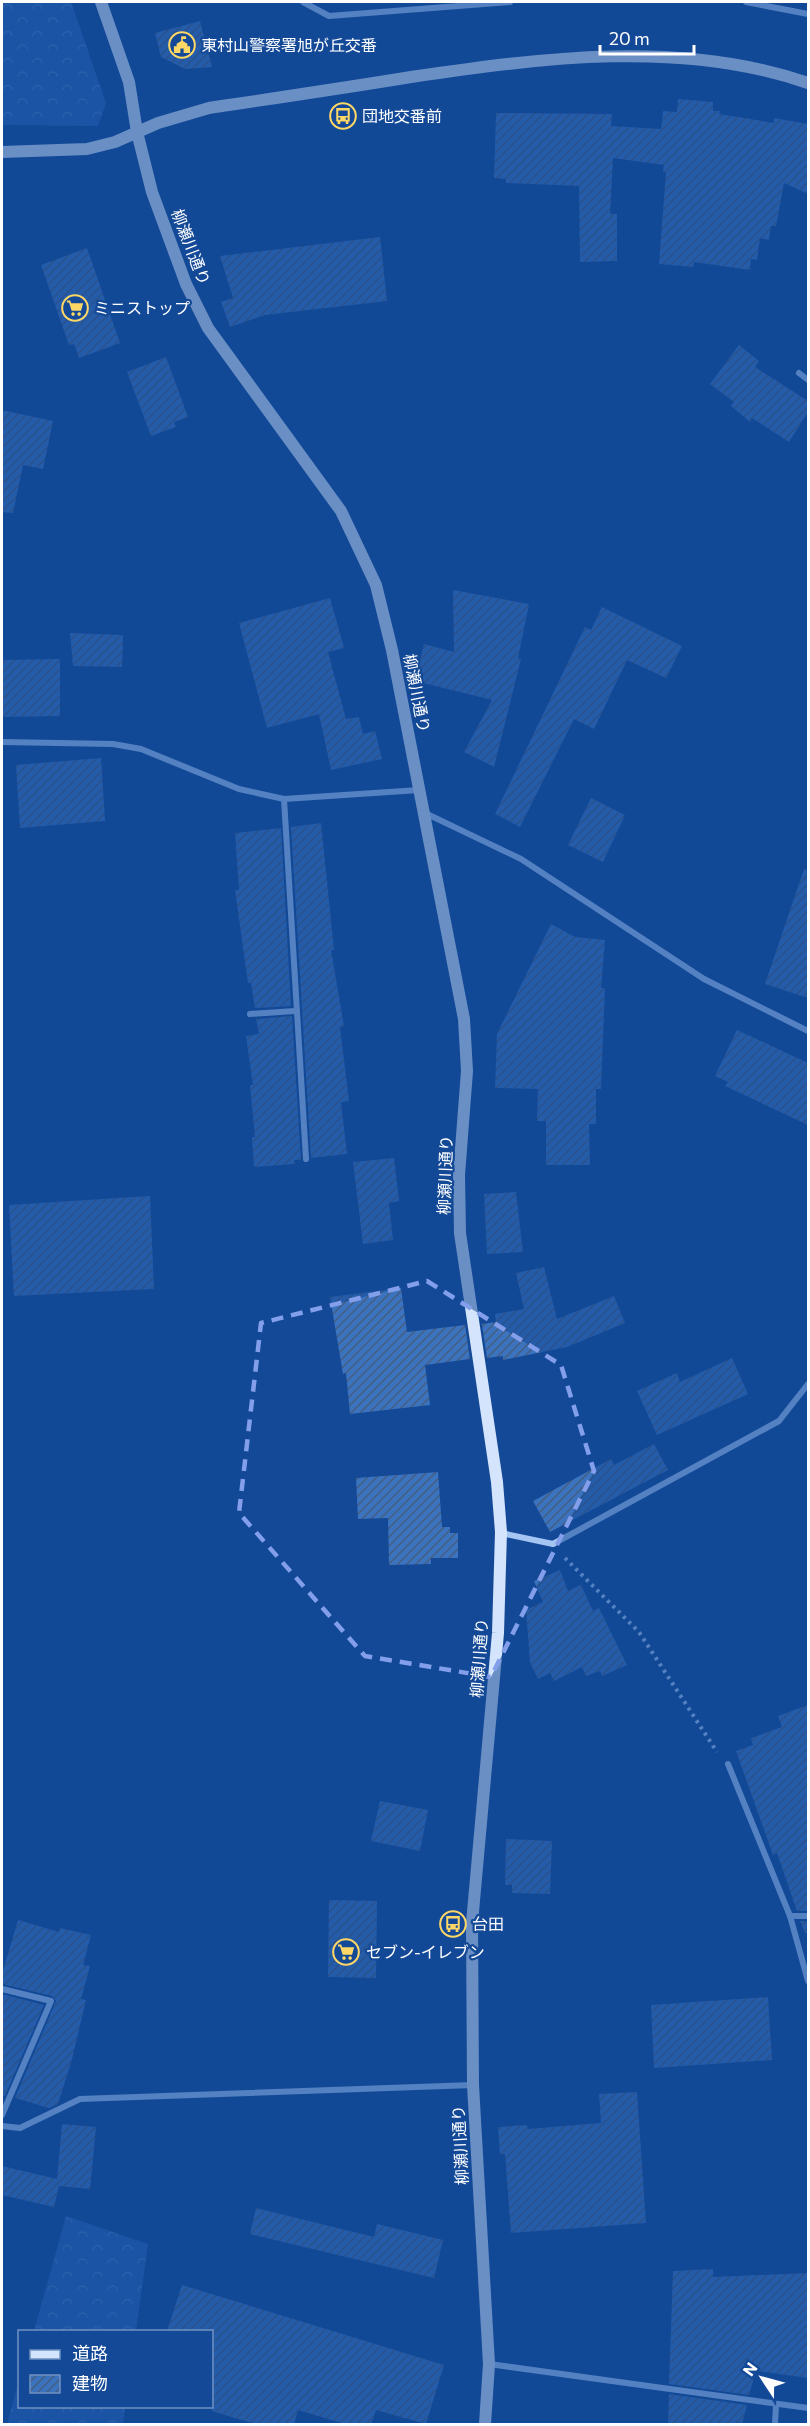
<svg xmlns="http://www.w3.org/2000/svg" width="810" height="2426" viewBox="0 0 810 2426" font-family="Commissioner,'Noto Sans JP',sans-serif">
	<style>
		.forest { fill: url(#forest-crowns) }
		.building { fill: url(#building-hatch) }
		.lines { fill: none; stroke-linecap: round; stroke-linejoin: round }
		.path { stroke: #a5c6f3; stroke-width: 4; stroke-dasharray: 3 4.5; stroke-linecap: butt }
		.street { stroke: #a5c6f3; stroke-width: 6 }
		.secondary { stroke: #d4e4fc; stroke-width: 12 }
		.marked { fill: none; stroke: #839eea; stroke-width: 4.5; stroke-dasharray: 12 8; stroke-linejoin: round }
		.labels { text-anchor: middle; stroke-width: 4.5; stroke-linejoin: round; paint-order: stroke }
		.poi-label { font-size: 16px; fill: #fff; stroke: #134997; text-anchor: start }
		.street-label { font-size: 16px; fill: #fff; stroke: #134997 }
	</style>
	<defs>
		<pattern id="forest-crowns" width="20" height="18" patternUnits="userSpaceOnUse" patternTransform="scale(1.5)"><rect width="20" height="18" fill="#2663b6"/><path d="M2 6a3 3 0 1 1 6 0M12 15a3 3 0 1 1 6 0" fill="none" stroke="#477ac1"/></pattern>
		<pattern id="building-hatch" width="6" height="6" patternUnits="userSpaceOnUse" patternTransform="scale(1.5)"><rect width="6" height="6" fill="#3c73bf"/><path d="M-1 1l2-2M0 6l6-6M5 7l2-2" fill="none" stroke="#455e80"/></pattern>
	</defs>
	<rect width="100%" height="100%" fill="#134997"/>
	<g class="forest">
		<polygon points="2,2 71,2 106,103 98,126 2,125"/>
		<polygon points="66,2216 148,2244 136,2331 34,2331"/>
		<polygon points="19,2381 20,2406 125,2407 123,2424 7,2424"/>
	</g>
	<g class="building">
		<polygon points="200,21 212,67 185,69 161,57 155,33"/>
		<polygon points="678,99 713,102 713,111 720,111 719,114 774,123 774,118 808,124 808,194 784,183 776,226 771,226 769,240 760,238 757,260 751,259 750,270 694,262 693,267 659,264 666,172 663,172 664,165 613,158 610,214 617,214 617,261 580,262 579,186 506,183 506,179 494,178 496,113 612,114 611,126 661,129 663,111 677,112"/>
		<polygon points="380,237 387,301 265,315 230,327 221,302 233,298 220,256"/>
		<polygon points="87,248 120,343 79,358 74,344 69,345 41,265"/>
		<polygon points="739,345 759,361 755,367 808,401 808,412 789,442 752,418 750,422 731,406 734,402 710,384"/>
		<polygon points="166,357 188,417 174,422 176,427 151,436 127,372"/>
		<polygon points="2,410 53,421 43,469 23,465 13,513 2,512"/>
		<polygon points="453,590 529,604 518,658 521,659 494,767 464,752 492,700 415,681 424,644 454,652"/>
		<polygon points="330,598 344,648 328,652 346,719 359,717 363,734 375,731 382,759 331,770 319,714 267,728 239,623"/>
		<polygon points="602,607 682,646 666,678 627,660 594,729 574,719 520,827 495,814 585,627 591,630"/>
		<polygon points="70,633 123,635 122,667 73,666"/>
		<polygon points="60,659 60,716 2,717 2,660"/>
		<polygon points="101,758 105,821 20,828 16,765"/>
		<polygon points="591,798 625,815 603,862 568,845"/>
		<polygon points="321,823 334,950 331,950 344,1026 340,1027 349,1101 341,1102 347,1154 311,1158 291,827"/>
		<polygon points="281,828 291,1006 255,1008 251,983 248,983 235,890 239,890 235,833"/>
		<polygon points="804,869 808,870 808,998 765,984"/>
		<polygon points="551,924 575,937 605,940 601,988 605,988 601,1089 596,1089 596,1124 589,1124 590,1165 546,1165 546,1121 537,1121 538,1089 495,1088 497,1034"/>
		<polygon points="292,1016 301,1160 294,1160 295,1164 254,1167 252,1137 255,1137 250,1085 253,1085 246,1036 259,1034 256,1019"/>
		<polygon points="737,1030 808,1063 808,1125 725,1086 728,1082 715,1076"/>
		<polygon points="394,1158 399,1201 389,1203 393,1240 363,1244 353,1162"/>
		<polygon points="516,1192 523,1252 487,1254 484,1194"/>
		<polygon points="150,1196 154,1289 14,1296 9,1205"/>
		<polygon points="544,1267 557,1319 614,1296 625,1323 567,1347 503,1360 503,1356 487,1358 482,1324 496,1322 495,1314 524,1309 516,1273"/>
		<polygon points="401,1288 407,1332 465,1325 470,1359 425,1365 430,1405 350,1414 346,1373 343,1374 330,1297"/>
		<polygon points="732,1358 748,1394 657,1435 637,1391 677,1373 680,1382"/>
		<polygon points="654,1444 668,1470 550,1532 533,1501 611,1459 614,1465"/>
		<polygon points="438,1472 442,1527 450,1527 450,1533 458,1533 458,1558 431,1558 431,1564 389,1565 388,1518 358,1519 356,1478"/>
		<polygon points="560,1570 568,1591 581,1585 593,1611 599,1608 627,1665 602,1676 600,1671 586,1676 582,1667 554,1681 550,1673 538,1679 530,1662 526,1610 543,1602 534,1581"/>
		<polygon points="808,1705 808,1911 797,1911 777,1853 773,1855 736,1751 753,1745 751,1738 782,1727 778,1716"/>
		<polygon points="380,1801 428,1810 420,1851 371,1841"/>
		<polygon points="506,1839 552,1841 550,1894 512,1893 512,1885 505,1885"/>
		<polygon points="329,1900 377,1901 376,1978 328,1977"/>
		<polygon points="18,1920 59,1932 60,1928 91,1935 83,1965 90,1966 81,1999 86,2000 72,2059 58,2104 49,2108 15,2098 56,2001 52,1996 2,1984 2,1974"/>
		<polygon points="800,1921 808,1921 808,1933 805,1933"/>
		<polygon points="2,1994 44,2005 5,2096 2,2095"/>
		<polygon points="768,1997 772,2060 654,2068 651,2005"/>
		<polygon points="637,2092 646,2223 511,2233 505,2154 500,2154 498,2127 527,2125 528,2129 601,2123 599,2094"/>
		<polygon points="62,2124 96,2127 90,2189 59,2186 54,2207 2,2195 2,2166 57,2179"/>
		<polygon points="256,2208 374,2237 377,2224 443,2240 434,2278 250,2234"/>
		<polygon points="713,2269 713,2277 808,2273 808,2378 756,2371 749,2395 669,2384 673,2271"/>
		<polygon points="182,2285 444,2365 426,2424 376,2410 371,2424 345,2424 298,2410 294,2424 255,2424 212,2411 212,2331 167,2331"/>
		<polygon points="669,2394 747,2405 742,2424 668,2424"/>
	</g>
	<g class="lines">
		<polyline class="path" points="565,1558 639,1632 717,1752"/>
		<g class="street">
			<polyline points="303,2 329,16 510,2"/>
			<polyline points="746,2 808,14"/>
			<polyline points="799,373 808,380"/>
			<polyline points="2,742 113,744 141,749 239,789 284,799 419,790"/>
			<polyline points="284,799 306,1159"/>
			<polyline points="425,813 521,859 704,979 808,1031"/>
			<polyline points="250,1014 295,1011"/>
			<polyline points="501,1533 553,1544 779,1421 808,1384"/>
			<polyline points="728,1764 790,1916 808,1981"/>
			<polyline points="790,1916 808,1916"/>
			<polyline points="2,1989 51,2001 2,2115"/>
			<polyline points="2,2126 20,2128 80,2099 473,2085"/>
			<polyline points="489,2364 808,2408"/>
			<polyline points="775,2424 776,2405"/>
		</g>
		<g class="secondary">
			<polyline points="101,2 129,82 137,132 152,192 186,284 208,328 341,511 376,585 392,650 464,1019 467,1071 459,1175 460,1233 497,1482 501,1532 498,1633 472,1923 473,2085 489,2364 485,2424"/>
			<path d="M 2,152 L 87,149 L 115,142 L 158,123 L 209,108 C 276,98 344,88 411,77 C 541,58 682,39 808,83"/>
		</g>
	</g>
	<path d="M0 0H810V2426H0ZM 427,1281 L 561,1365 L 594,1471 L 491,1677 L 365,1656 L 239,1513 L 261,1323 Z" fill="#134997" fill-opacity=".55" fill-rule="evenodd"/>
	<path class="marked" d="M 427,1281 L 561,1365 L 594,1471 L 491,1677 L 365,1656 L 239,1513 L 261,1323 Z"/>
	<defs>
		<g id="civic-ring" transform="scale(1.35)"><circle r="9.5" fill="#134997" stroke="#ffd766" stroke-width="1.5"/><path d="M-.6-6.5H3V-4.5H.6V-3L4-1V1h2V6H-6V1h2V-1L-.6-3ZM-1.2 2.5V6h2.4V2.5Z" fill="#ffd766"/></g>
		<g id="bus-ring" transform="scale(1.35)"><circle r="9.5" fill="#134997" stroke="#ffd766" stroke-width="1.5"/><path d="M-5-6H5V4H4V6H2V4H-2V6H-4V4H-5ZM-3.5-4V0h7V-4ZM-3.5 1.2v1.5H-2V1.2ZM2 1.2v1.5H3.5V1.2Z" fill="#ffd766"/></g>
		<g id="supermarket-ring" transform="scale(1.35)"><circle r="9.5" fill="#134997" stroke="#ffd766" stroke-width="1.5"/><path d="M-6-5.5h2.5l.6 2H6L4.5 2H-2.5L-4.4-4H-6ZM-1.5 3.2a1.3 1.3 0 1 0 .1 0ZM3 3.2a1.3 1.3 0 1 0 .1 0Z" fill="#ffd766"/></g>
	</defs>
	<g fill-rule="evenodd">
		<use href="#civic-ring" x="182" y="45"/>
		<use href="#bus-ring" x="343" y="116"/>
		<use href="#supermarket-ring" x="75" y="308"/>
		<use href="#bus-ring" x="453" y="1924"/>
		<use href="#supermarket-ring" x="346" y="1952"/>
	</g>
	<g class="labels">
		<g class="poi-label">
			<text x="201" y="51">東村山警察署旭が丘交番</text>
			<text x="362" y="122">団地交番前</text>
			<text x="94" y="314">ミニストップ</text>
			<text x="472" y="1930">台田</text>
			<text x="366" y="1958">セブン-イレブン</text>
		</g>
		<g class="street-label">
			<text transform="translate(191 247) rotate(69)" y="6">柳瀬川通り</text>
			<text transform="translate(417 693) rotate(79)" y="6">柳瀬川通り</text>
			<text transform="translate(445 1175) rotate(-88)" y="6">柳瀬川通り</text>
			<text transform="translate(479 1658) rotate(-86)" y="6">柳瀬川通り</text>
			<text transform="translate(460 2145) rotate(-93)" y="6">柳瀬川通り</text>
		</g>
	</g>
	<rect width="810" height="2426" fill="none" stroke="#ffffff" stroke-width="6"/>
	<rect x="18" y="2330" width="195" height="78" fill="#134997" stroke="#7192c1" stroke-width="1.5"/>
	<rect x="30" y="2350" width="30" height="9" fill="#d4e4fc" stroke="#7192c1" stroke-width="1.5"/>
	<text x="72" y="2360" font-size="18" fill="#ffffff">道路</text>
	<rect x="30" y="2375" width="30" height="18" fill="url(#building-hatch)" stroke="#7192c1" stroke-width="1.5"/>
	<text x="72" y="2390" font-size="18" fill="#ffffff">建物</text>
	<g transform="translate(762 2378) rotate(306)" stroke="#134997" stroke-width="4.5" paint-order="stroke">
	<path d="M0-4.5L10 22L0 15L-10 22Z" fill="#ffffff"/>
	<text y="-9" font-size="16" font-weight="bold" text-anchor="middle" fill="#ffffff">N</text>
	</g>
	<path d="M600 45v9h94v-9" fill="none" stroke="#ffffff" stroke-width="3"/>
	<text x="609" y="45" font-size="18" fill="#ffffff" stroke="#134997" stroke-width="4.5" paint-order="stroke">20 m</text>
</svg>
